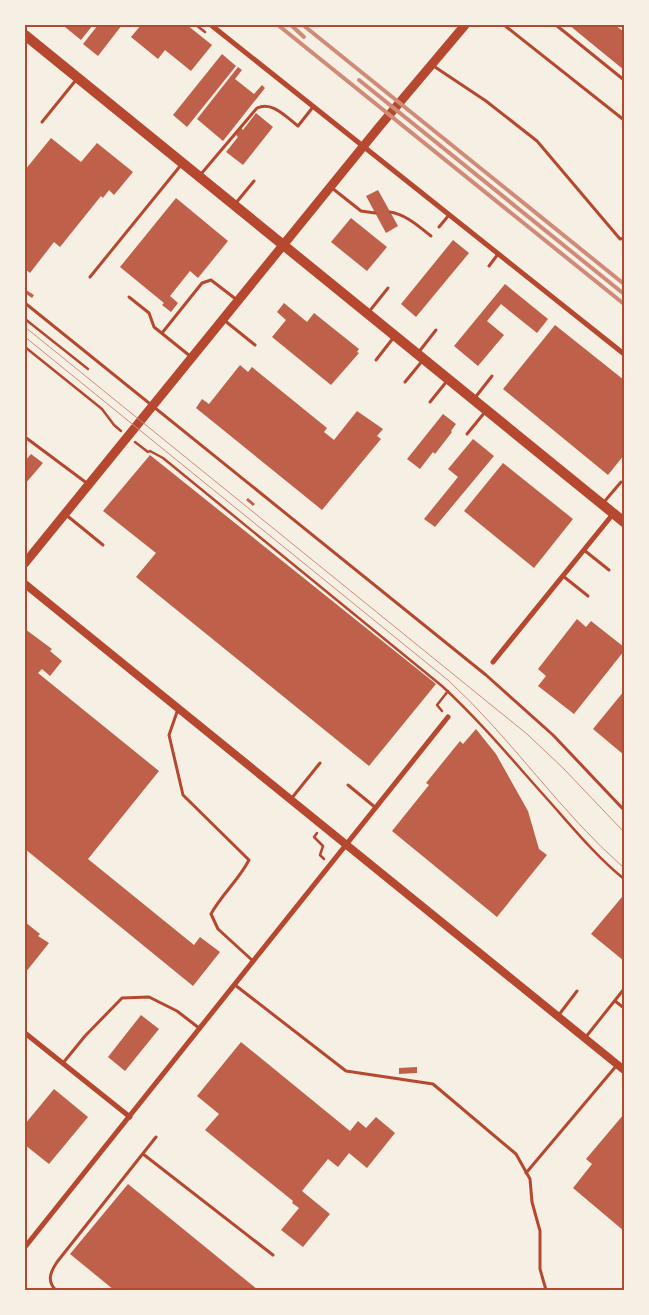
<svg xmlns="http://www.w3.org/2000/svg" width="649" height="1315" viewBox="0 0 649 1315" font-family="'Alegreya Sans',sans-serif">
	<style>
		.building { fill: #bf614a }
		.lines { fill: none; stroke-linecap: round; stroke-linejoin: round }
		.path { stroke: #b5482f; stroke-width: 2.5 }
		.service { stroke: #b5482f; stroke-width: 3 }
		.minor { stroke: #b5482f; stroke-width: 5 }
		.tertiary { stroke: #b5482f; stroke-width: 8 }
		.secondary { stroke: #b5482f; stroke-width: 9 }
		.primary { stroke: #b5482f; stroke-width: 10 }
		.tram { stroke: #cf8b77; stroke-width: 1 }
		.rail { stroke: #cf8b77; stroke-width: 4 }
		.neatline { fill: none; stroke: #b5482f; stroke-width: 2 }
	</style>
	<rect width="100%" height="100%" fill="#f6efe4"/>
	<g class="building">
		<polygon points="67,25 93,25 81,40 65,27"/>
		<polygon points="98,25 122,25 98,56 83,44"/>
		<polygon points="141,25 187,25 212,45 191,71 165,50 158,59 131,37"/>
		<polygon points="569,25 615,25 624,32 624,70"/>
		<polygon points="222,54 236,66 187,127 173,115"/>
		<polygon points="238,67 242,70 235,79 254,94 262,85 265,88 223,141 197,119"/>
		<polygon points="256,113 273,127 243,165 226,152 238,137 236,135 241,128 243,130"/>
		<polygon points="51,138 81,162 97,143 133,172 114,195 109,190 103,198 101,196 60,247 54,242 30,273 25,269 25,170"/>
		<polygon points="378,190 398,226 386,233 366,196"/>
		<polygon points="176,198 228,241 198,278 190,271 170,296 178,303 171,312 162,305 164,303 120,267"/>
		<polygon points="351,218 387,247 367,271 331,242"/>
		<polygon points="453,240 469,253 416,317 401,304"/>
		<polygon points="505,284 548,319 537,333 501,304 487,321 504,335 478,366 454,346"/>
		<polygon points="26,290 34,295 32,298 25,293"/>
		<polygon points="284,303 307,322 314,313 359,349 357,352 359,353 331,385 272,337 286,320 277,312"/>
		<polygon points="555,325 624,380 624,455 608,475 503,389"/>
		<polygon points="240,365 248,372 252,367 327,428 324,432 334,440 357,411 383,429 377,436 381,439 322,510 196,408 202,399 209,404"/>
		<polygon points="443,414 456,424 451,431 452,432 435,454 433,452 420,469 407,459"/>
		<polygon points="473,439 494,456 435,527 424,519 458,477 448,469"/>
		<polygon points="31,454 43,463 25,484 25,461"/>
		<polygon points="150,455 436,684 369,766 136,577 156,553 103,511"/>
		<polygon points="503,463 573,519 534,568 464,511"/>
		<polygon points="248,498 255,504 253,506 246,500"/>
		<polygon points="577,619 586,627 591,621 624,647 624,651 574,714 538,686 546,676 538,669"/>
		<polygon points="25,629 52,649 50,651 62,661 50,676 42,669 38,673 159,771 88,859 194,945 200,937 220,952 193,986 25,849"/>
		<polygon points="624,691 624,755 593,729"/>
		<polygon points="476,729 496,754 528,811 539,849 547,855 497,917 392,831 429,785 426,783 460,741 463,744"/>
		<polygon points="622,897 624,899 624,961 591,934"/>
		<polygon points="25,922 40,934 38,936 49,943 25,973"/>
		<polygon points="141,1015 159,1029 125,1071 108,1057"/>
		<polygon points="241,1042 350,1131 358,1121 366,1128 376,1117 395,1133 367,1168 349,1153 338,1167 328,1159 302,1191 330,1214 303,1247 281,1230 299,1208 292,1203 293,1201 205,1130 219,1114 197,1096"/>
		<polygon points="417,1067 417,1073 399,1074 399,1068"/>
		<polygon points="54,1089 88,1117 49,1164 25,1145 25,1124"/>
		<polygon points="624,1114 624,1231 573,1188 592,1164 586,1159"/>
		<polygon points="128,1184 258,1290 114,1290 70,1254"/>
	</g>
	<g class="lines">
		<g class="path">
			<polyline points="196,25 205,32"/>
			<polyline points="25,319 88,369"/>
			<polyline points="25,347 102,409 114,425 121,431"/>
			<path d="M 135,442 L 148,452 L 150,451 L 163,458 L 442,686 C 481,722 514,762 549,801 C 573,828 596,856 624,879"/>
			<polyline points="442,711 437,705 448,691"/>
			<polyline points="317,833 314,837 323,846 320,855 324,859"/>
		</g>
		<g class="service">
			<polyline points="504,25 624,120"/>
			<polyline points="556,25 624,80"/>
			<polyline points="432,65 486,101 537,141 620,239 624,238"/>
			<polyline points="42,122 76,80"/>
			<path d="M 201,174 L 257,108 C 273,101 286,117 298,126 L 313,107"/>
			<polyline points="332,188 361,211 375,213"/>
			<polyline points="235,204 254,181"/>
			<path d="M 390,212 C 407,215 418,226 431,236"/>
			<polyline points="439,227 449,215"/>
			<polyline points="489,266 498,254"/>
			<polyline points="90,277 181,165"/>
			<polyline points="129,297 149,313 154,327 190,356"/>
			<polyline points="25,303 486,675 553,735 624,810"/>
			<polyline points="368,313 388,288"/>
			<polyline points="224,320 255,345"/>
			<polyline points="162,333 202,283 211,280 237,300"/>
			<polyline points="418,353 436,330"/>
			<polyline points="376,360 394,337"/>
			<polyline points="405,382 423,360"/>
			<polyline points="474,399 492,376"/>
			<polyline points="430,402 447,381"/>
			<polyline points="467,434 485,412"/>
			<polyline points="25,437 88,484"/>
			<polyline points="604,502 621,482"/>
			<polyline points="65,514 103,545"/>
			<polyline points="584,550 609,570"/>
			<polyline points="563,576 588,596"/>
			<path d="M 178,709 L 169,735 L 183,795 L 249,860 C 238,881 222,894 211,914 L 218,929 L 253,961"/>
			<polyline points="348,785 376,808"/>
			<polyline points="291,799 320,763"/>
			<polyline points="235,985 346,1071 433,1084 516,1154 530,1179 532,1202 540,1231 540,1269 546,1290"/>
			<polyline points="615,1001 624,1008"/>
			<polyline points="558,1016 577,991"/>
			<polyline points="585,1038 624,989"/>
			<polyline points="63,1063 85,1036 122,998 149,997 177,1011 199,1028"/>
			<polyline points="143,1154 273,1255"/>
			<polyline points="526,1173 617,1065"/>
			<path d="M 56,1290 C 46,1281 51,1271 57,1262 L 156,1137"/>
		</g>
		<g class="minor">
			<polyline points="211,25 624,354"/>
			<polyline points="493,662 613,514"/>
			<polyline points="25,1033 130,1117"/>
			<polyline points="25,1247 448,717"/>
		</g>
		<polyline class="tertiary" points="25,584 624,1070"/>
		<polyline class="secondary" points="25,563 379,127 465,25"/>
		<polyline class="primary" points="25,35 624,522"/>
		<g class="tram">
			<polyline points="25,327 527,734 563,768 624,832"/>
			<path d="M 25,337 L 449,681 C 512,739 560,812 624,868"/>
		</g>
		<g class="rail">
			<polyline points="278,25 624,304"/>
			<polyline points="291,25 304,37"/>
			<polyline points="303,25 624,284"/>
			<polyline points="359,80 624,294"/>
		</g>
	</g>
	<rect width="649" height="1315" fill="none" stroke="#f6efe4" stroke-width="52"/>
	<rect x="26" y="26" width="597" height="1263" class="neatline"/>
</svg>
